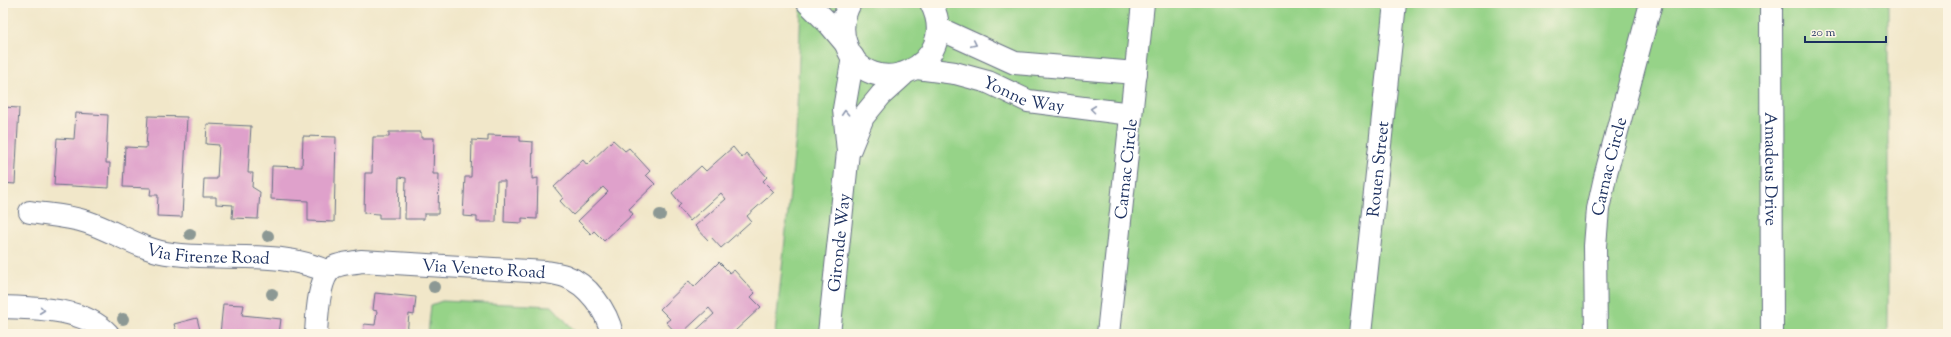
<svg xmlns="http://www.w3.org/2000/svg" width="1951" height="337" viewBox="0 0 1951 337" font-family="'Sorts Mill Goudy',serif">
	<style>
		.green { fill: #96d388; stroke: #588173 }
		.building { fill: #dfa1cb }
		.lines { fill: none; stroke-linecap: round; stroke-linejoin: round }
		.street-casing { stroke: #666f83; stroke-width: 24 }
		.street { stroke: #fff; stroke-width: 22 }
		.tree { fill: #8c9894 }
		.oneway { stroke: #8d97ae }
		.labels { text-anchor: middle; stroke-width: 3.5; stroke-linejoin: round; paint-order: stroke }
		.street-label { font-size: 17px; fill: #1b2f5e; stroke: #fcf5e5 }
	</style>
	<rect width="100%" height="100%" fill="#fcf5e5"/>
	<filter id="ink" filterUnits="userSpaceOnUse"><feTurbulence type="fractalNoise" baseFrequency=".025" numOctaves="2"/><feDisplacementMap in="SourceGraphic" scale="8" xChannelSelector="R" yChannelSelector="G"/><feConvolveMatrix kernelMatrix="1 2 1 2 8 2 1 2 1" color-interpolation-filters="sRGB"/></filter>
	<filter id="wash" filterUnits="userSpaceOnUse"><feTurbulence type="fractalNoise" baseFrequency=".012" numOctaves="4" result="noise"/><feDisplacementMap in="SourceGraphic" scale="16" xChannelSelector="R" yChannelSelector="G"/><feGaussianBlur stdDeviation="0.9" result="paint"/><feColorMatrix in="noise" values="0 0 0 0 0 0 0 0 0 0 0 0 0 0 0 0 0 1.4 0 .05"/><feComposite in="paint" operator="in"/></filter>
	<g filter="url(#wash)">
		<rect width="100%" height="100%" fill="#f1e7c9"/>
		<g class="green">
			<polygon points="801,3 1888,3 1888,334 775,334 796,136"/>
			<polygon points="442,301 552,306 577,334 428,334 431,305"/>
		</g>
		<g id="blocks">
			<g class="building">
				<polygon points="3,107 19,108 15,184 3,183"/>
				<polygon points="76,113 108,115 106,163 110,163 109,188 54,185 57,138 74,139"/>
				<polygon points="148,116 187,117 182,217 157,216 158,195 150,195 151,188 123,187 125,147 146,148"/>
				<polygon points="207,124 251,126 248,173 253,173 252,187 260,192 258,219 232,218 233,205 216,204 216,197 203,197 204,179 217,179 219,145 206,144"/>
				<polygon points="389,132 421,132 421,138 434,138 433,174 439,174 438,214 424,214 424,219 405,219 406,178 399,177 398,218 379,218 379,214 364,213 365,173 372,173 373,137 389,137"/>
				<polygon points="488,135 520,136 520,141 533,142 532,179 538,178 537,219 522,218 522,223 504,222 505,181 497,181 496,222 477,222 477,217 463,216 465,177 471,177 472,140 488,141"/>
				<polygon points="303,136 336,137 334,222 308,221 308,201 271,199 272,166 302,167"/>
				<polygon points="613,140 625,151 629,148 650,171 646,175 655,184 629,209 633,214 604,241 594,231 591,234 578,221 608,192 603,187 573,215 560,201 563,198 554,187 583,160 587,165"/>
				<polygon points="733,147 742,158 746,153 767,177 763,181 774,192 747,216 751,221 721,248 711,237 708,240 695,226 726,199 721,193 690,221 678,207 681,204 672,193 701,166 706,171"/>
				<polygon points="719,262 730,273 734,270 755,293 751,297 761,307 735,331 738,334 692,334 714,314 709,308 681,334 677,334 666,322 670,319 660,309 689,281 694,287"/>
				<polygon points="375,293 416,297 414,315 409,314 407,334 363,334 364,324 375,325 377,311 373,310"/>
				<polygon points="223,304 244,305 242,315 281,319 279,334 220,334"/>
				<polygon points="197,318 201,334 177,334 174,324"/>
			</g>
		</g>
	</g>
	<g filter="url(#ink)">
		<use href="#blocks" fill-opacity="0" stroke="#666f83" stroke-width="1"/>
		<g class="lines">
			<g class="street-casing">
				<g id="street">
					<polyline points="808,3 830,25 846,44"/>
					<path d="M 850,3 C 843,16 841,30 846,44 C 867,107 964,67 931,3"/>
					<path id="s1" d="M 1771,3 L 1772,334"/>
					<polyline points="938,28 1015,63 1136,73"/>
					<path id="s2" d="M 917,68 L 955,73 L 988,82 L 1028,101 L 1131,114"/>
					<polyline points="850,149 863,117 881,95 903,75"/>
					<path id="s3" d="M 30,212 C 49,215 69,216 87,222 C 114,231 138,248 166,253 C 219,262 278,248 328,272"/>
					<path d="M 3,307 C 37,308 84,308 108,334"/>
					<path id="s4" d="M 316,334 C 317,317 318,276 334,267 C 342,263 353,263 361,261 L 546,272 C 552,273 559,274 565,276 C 588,284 607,311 612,334"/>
					<path id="s5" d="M 829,334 L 848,152 L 844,109 L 853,57"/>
					<path id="s6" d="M 1108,334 L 1143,3"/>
					<path id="s7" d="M 1360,334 L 1395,3"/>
					<path id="s8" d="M 1596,334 L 1595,246 L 1598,209 L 1606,173 L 1651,3"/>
				</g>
			</g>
			<use href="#street" class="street"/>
		</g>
		<g class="tree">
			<circle cx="660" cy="215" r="6"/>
			<circle cx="190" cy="234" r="6"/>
			<circle cx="268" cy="236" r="6"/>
			<circle cx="434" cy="287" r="6"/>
			<circle cx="272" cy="294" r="6"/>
			<circle cx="123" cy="319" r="6"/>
		</g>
		<defs><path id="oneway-chevron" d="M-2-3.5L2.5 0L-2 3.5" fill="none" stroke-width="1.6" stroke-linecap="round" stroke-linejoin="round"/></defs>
		<g class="oneway">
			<use href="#oneway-chevron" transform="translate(974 44) rotate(25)"/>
			<use href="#oneway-chevron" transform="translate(1093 109) rotate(-173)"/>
			<use href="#oneway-chevron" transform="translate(845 113) rotate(-93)"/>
			<use href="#oneway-chevron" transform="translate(42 310) rotate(7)"/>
		</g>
	</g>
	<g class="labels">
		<g class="street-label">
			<text dy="6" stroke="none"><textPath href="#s2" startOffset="111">Yonne Way</textPath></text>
			<text dy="6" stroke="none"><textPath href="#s8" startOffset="169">Carnac Circle</textPath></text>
			<text dy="6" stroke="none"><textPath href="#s7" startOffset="166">Rouen Street</textPath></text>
			<text dy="6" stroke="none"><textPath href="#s6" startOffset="166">Carnac Circle</textPath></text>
			<text dy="6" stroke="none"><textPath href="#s1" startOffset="166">Amadeus Drive</textPath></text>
			<text dy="6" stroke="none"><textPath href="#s5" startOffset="92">Gironde Way</textPath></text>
			<text dy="6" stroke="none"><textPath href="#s3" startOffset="185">Via Firenze Road</textPath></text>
			<text dy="6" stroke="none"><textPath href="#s4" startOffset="222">Via Veneto Road</textPath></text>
		</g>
	</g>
	<rect width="1951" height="337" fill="none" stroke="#fcf5e5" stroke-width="16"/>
	<path d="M1805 36v6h81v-6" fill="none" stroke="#1b2f5e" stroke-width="2"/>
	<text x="1811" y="36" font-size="12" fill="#1b2f5e" stroke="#fcf5e5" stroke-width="3" paint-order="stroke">20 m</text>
</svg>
